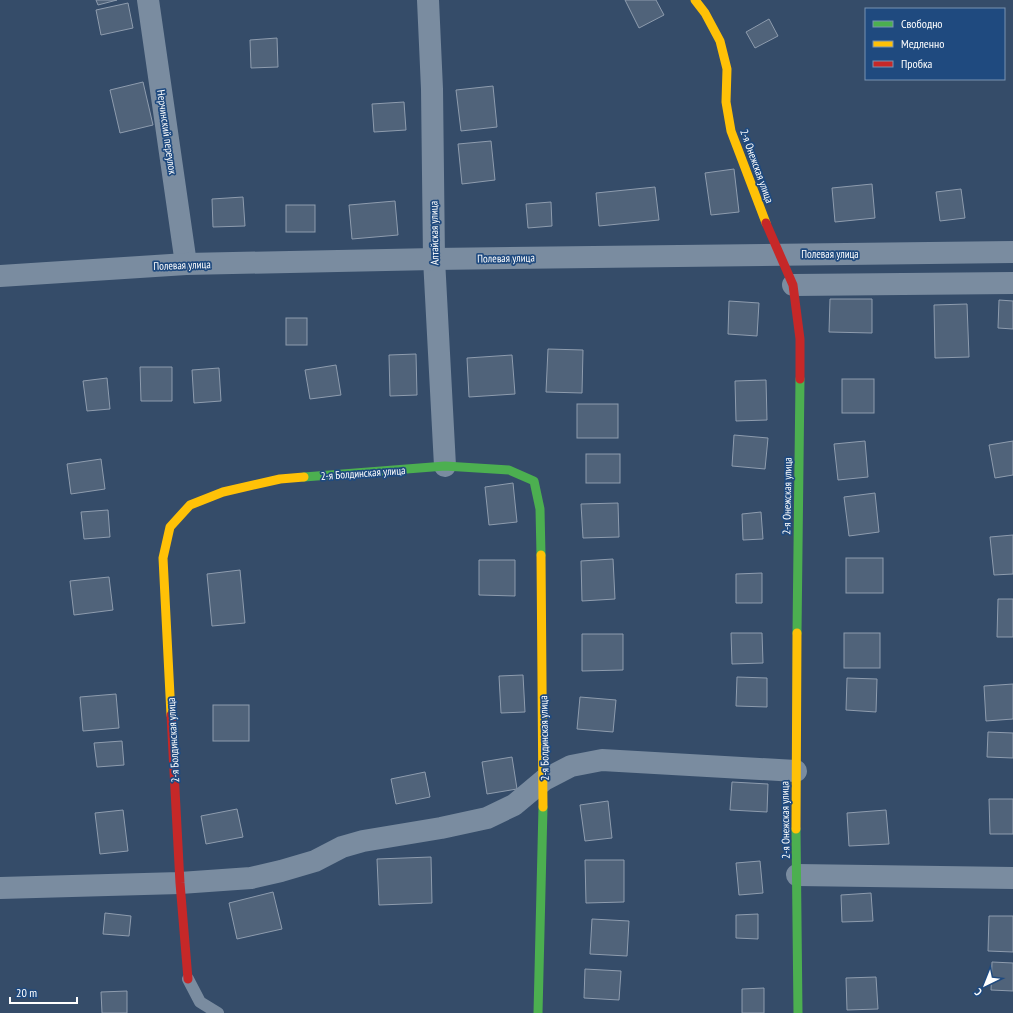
<svg xmlns="http://www.w3.org/2000/svg" width="1013" height="1013" viewBox="0 0 1013 1013" font-family="'PT Sans Narrow',sans-serif">
	<style>
		.building { fill: #50637a; stroke: #8e9cae }
		.lines { fill: none; stroke-linecap: round; stroke-linejoin: round }
		.lane { stroke: #7a8ca0; stroke-width: 12 }
		.street { stroke: #7a8ca0; stroke-width: 22 }
		.fast { stroke: #4caf50; stroke-width: 9 }
		.slow { stroke: #ffc107; stroke-width: 9 }
		.jam { stroke: #c62828; stroke-width: 9 }
		.labels { text-anchor: middle; stroke-width: 3.5; stroke-linejoin: round; paint-order: stroke }
		.street-label { font-size: 11px; fill: #fff; stroke: #1f4a7f }
	</style>
	<rect width="100%" height="100%" fill="#354c69"/>
	<g class="building">
		<polygon points="96,0 117,0 98,5"/>
		<polygon points="625,0 656,0 664,15 639,28"/>
		<polygon points="128,3 133,28 101,35 96,10"/>
		<polygon points="769,19 778,36 755,48 746,32"/>
		<polygon points="277,38 278,67 251,68 250,40"/>
		<polygon points="143,82 153,125 120,133 110,90"/>
		<polygon points="493,86 497,127 461,131 456,90"/>
		<polygon points="404,102 406,130 374,132 372,104"/>
		<polygon points="491,141 495,180 462,184 458,144"/>
		<polygon points="734,169 739,212 711,215 705,173"/>
		<polygon points="872,184 875,218 835,222 832,188"/>
		<polygon points="655,187 659,220 599,226 596,193"/>
		<polygon points="961,189 965,218 940,221 936,192"/>
		<polygon points="243,197 245,226 213,227 212,199"/>
		<polygon points="395,201 398,235 352,239 349,205"/>
		<polygon points="551,202 552,226 528,228 526,204"/>
		<rect x="286" y="205" width="29" height="27"/>
		<polygon points="830,299 872,299 872,333 829,332"/>
		<polygon points="999,300 1013,301 1013,329 998,328"/>
		<polygon points="729,301 759,303 757,336 728,334"/>
		<polygon points="967,304 969,357 935,358 934,305"/>
		<rect x="286" y="318" width="21" height="27"/>
		<polygon points="548,349 583,350 582,393 546,392"/>
		<polygon points="416,354 417,395 390,396 389,355"/>
		<polygon points="512,355 515,394 469,397 467,358"/>
		<polygon points="336,365 341,395 310,399 305,370"/>
		<polygon points="140,367 172,367 172,401 141,401"/>
		<polygon points="219,368 221,401 194,403 192,370"/>
		<polygon points="107,378 110,409 87,411 83,381"/>
		<rect x="842" y="379" width="32" height="34"/>
		<polygon points="766,380 767,420 736,421 735,381"/>
		<rect x="577" y="404" width="41" height="34"/>
		<polygon points="734,435 768,438 765,469 732,466"/>
		<polygon points="865,441 868,477 838,480 834,444"/>
		<polygon points="1013,441 1013,475 995,478 989,445"/>
		<rect x="586" y="454" width="34" height="29"/>
		<polygon points="101,459 105,489 71,494 67,464"/>
		<polygon points="513,483 517,522 489,525 485,487"/>
		<polygon points="875,493 879,532 849,536 844,497"/>
		<polygon points="618,503 619,537 583,538 581,504"/>
		<polygon points="108,510 110,537 84,539 81,512"/>
		<polygon points="761,512 763,539 743,540 742,514"/>
		<polygon points="1013,535 1013,574 994,575 990,537"/>
		<rect x="846" y="558" width="37" height="35"/>
		<polygon points="613,559 615,599 582,601 581,561"/>
		<polygon points="479,560 515,560 515,596 479,595"/>
		<polygon points="240,570 245,623 212,626 207,574"/>
		<polygon points="762,573 762,603 736,603 736,574"/>
		<polygon points="109,577 113,610 74,615 70,581"/>
		<polygon points="998,599 1013,599 1013,637 997,637"/>
		<polygon points="731,633 762,633 763,663 732,664"/>
		<rect x="844" y="633" width="36" height="35"/>
		<polygon points="582,634 623,634 623,670 582,671"/>
		<polygon points="523,675 525,712 501,713 499,676"/>
		<polygon points="737,677 767,678 767,707 736,706"/>
		<polygon points="847,678 877,679 876,712 846,710"/>
		<polygon points="1013,684 1013,719 986,721 984,686"/>
		<polygon points="116,694 119,728 83,731 80,697"/>
		<polygon points="580,697 616,700 613,732 577,729"/>
		<rect x="213" y="705" width="36" height="36"/>
		<polygon points="988,732 1013,733 1013,758 987,757"/>
		<polygon points="122,741 124,765 97,767 94,743"/>
		<polygon points="512,757 517,789 487,794 482,762"/>
		<polygon points="425,772 430,797 396,804 391,779"/>
		<polygon points="732,782 768,784 767,812 730,810"/>
		<polygon points="989,799 1013,799 1013,834 990,834"/>
		<polygon points="608,801 612,838 585,841 580,805"/>
		<polygon points="237,809 243,837 206,844 201,816"/>
		<polygon points="123,810 128,851 100,854 95,813"/>
		<polygon points="886,810 889,844 849,846 847,813"/>
		<polygon points="431,857 432,903 379,905 377,859"/>
		<polygon points="585,860 624,860 624,902 586,903"/>
		<polygon points="760,861 763,893 739,895 736,863"/>
		<polygon points="273,892 282,929 237,939 229,903"/>
		<polygon points="871,893 873,921 842,922 841,895"/>
		<polygon points="105,913 131,916 129,936 103,934"/>
		<polygon points="758,914 758,939 736,938 736,915"/>
		<polygon points="989,916 1013,916 1013,952 988,951"/>
		<polygon points="592,919 629,921 627,956 590,954"/>
		<polygon points="992,962 1013,963 1013,991 991,990"/>
		<polygon points="585,969 621,971 619,1000 584,998"/>
		<polygon points="876,977 878,1009 847,1010 846,978"/>
		<polygon points="764,988 764,1013 742,1013 742,989"/>
		<polygon points="127,991 127,1013 102,1013 101,992"/>
	</g>
	<g class="lines">
		<polyline class="lane" points="188,979 200,1002 218,1013"/>
		<g class="street">
			<polyline points="148,0 186,264"/>
			<polyline points="428,0 432,89 434,259 445,466"/>
			<polyline points="0,276 186,264 434,259 1013,252"/>
			<polyline points="793,285 1013,283"/>
			<polyline points="797,875 1013,878"/>
			<polyline points="0,888 180,883 251,878 281,871 315,861 342,847 363,841 441,828 487,818 514,805 544,780 571,766 602,760 796,771"/>
		</g>
		<g class="fast">
			<polyline points="304,477 445,466 509,470 534,481 540,509 541,555"/>
			<polyline points="797,633 800,379"/>
			<polyline points="796,829 798,1013"/>
			<polyline points="538,1013 543,807"/>
		</g>
		<g class="slow">
			<polyline points="695,0 705,13 720,41 727,69 726,102 731,131 766,223"/>
			<polyline points="541,555 543,807"/>
			<polyline points="171,715 163,558 170,527 190,505 223,492 280,479 304,477"/>
			<polyline points="796,829 797,633"/>
		</g>
		<g class="jam">
			<polyline points="766,223 793,285 800,339 800,379"/>
			<polyline points="171,715 180,883 188,979"/>
		</g>
	</g>
	<g class="labels">
		<g class="street-label">
			<text transform="translate(167 132) rotate(82)" y="4">Нерчинский переулок</text>
			<text transform="translate(757 166) rotate(70)" y="4">2-я Онежская улица</text>
			<text transform="translate(434 233) rotate(-91)" y="4">Алтайская улица</text>
			<text x="830" y="258">Полевая улица</text>
			<text transform="translate(506 258) rotate(-1)" y="4">Полевая улица</text>
			<text transform="translate(182 265) rotate(-2)" y="4">Полевая улица</text>
			<text transform="translate(363 473) rotate(-4)" y="4">2-я Болдинская улица</text>
			<text transform="translate(787 496) rotate(-89)" y="4">2-я Онежская улица</text>
			<text transform="translate(544 738) rotate(-91)" y="4">2-я Болдинская улица</text>
			<text transform="translate(173 740) rotate(-93)" y="4">2-я Болдинская улица</text>
			<text transform="translate(785 820) rotate(-91)" y="4">2-я Онежская улица</text>
		</g>
	</g>
	<rect x="865" y="8" width="140" height="72" fill="#1f4a7f" stroke="#7992b2"/>
	<rect x="873" y="21" width="20" height="6" fill="#4caf50" stroke="#7992b2"/>
	<text x="901" y="28" font-size="12" fill="#ffffff">Свободно</text>
	<rect x="873" y="41" width="20" height="6" fill="#ffc107" stroke="#7992b2"/>
	<text x="901" y="48" font-size="12" fill="#ffffff">Медленно</text>
	<rect x="873" y="61" width="20" height="6" fill="#c62828" stroke="#7992b2"/>
	<text x="901" y="68" font-size="12" fill="#ffffff">Пробка</text>
	<g transform="translate(985 985) rotate(223)" stroke="#1f4a7f" stroke-width="3" paint-order="stroke">
	<path d="M0-3L7 15L0 10L-7 15Z" fill="#ffffff"/>
	<text y="-6" font-size="11" font-weight="bold" text-anchor="middle" fill="#ffffff">С</text>
	</g>
	<path d="M10 997v6h67v-6" fill="none" stroke="#ffffff" stroke-width="2"/>
	<text x="16" y="997" font-size="12" fill="#ffffff" stroke="#1f4a7f" stroke-width="3" paint-order="stroke">20 m</text>
</svg>
